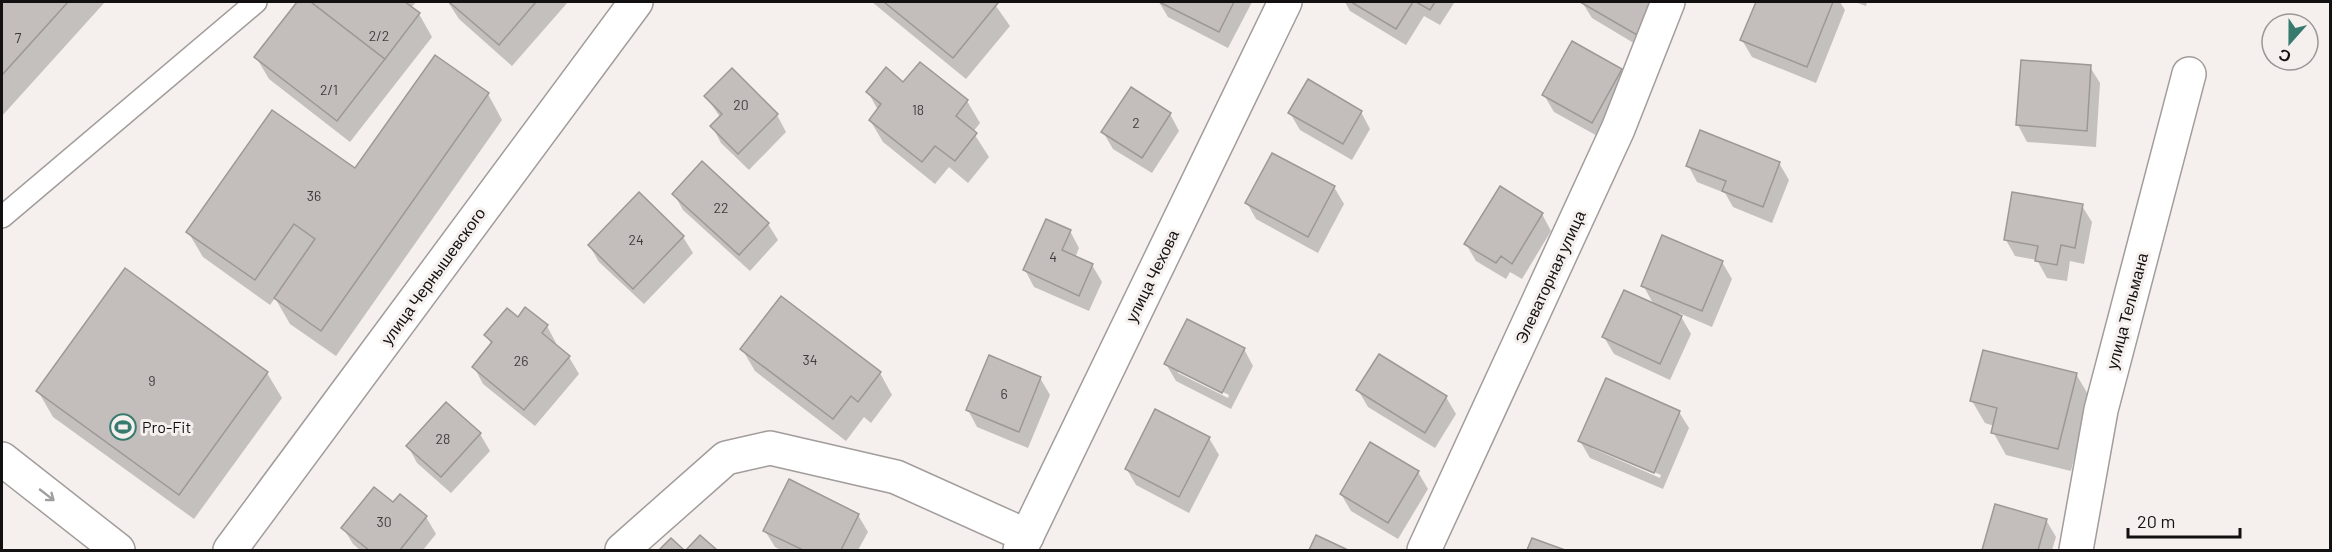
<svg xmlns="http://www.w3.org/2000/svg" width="2332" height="552" viewBox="0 0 2332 552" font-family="Barlow,sans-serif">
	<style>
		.shadow { fill: #0003; fill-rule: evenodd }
		.building { fill: #c3bdbc; stroke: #9d9896; stroke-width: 1.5 }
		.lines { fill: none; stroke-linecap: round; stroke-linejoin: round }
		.service-casing { stroke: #a29c9b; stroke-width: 24 }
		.minor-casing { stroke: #a29c9b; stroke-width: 36 }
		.service { stroke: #fff; stroke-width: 21 }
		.minor { stroke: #fff; stroke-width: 33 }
		.oneway { stroke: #a09f9f }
		.labels { text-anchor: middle; stroke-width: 6; stroke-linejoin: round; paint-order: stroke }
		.number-label { font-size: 14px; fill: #3e3b3b }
		.street-label { font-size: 16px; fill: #121010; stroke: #f5f0ee }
		.poi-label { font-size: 16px; fill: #121010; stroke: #f5f0ee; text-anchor: start }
	</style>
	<rect width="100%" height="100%" fill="#f5f0ee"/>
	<g class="shadow">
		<polygon points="2,2 105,2 2,116"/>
		<polygon points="299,2 416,2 411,8 419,14 432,37 350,142 269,79 256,57"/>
		<polygon points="448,2 568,2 512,66 459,19"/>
		<polygon points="872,2 993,2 1010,26 966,79"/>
		<polygon points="1159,2 1252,2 1228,48 1168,17"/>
		<polygon points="1345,2 1454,2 1454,3 1440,25 1424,16 1406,45 1350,11"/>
		<polygon points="1582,2 1675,2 1647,51 1592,18"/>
		<polygon points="1758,2 1840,2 1845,10 1816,83 1752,57 1742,40"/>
		<polygon points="1855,2 1867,2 1866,6"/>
		<polygon points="2090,67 2100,83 2096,147 2027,142 2018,125"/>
		<polygon points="1621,70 1631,86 1601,138 1554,112 1544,95"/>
		<polygon points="732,71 777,115 786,132 749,170 721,143 712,126 720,117 706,96"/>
		<polygon points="903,84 967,101 980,123 973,132 989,157 968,183 949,167 935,184 883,142 870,120 878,110 868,92"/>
		<polygon points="488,94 502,120 336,356 290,324 275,298 270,305 203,257 188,232 355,170"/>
		<polygon points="1361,112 1370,129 1352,160 1300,130 1290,113"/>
		<polygon points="1170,114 1179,131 1152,173 1113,149 1103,132"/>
		<polygon points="1272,155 1334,187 1344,204 1318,253 1256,219 1247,203"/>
		<polygon points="1779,163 1789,180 1772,223 1733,207 1725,193 1697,182 1688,165"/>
		<polygon points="639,194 683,237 693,253 644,304 599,262 589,245"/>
		<polygon points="674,194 768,224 778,240 750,271 683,210"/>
		<polygon points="2082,206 2092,222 2084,264 2070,261 2067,281 2047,278 2037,260 2015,256 2006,240"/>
		<polygon points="1542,214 1551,231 1522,279 1510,272 1506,279 1476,261 1466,244"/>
		<polygon points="1070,231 1079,248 1075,258 1092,265 1102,282 1089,311 1034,287 1025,270"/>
		<polygon points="1722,262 1732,279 1712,327 1679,313 1691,334 1670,380 1614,354 1604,337 1654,305 1643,285"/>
		<polygon points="518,319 547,326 556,343 555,345 569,357 579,374 535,426 483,384 474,367 492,345 486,335"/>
		<polygon points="742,349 880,373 892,395 871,423 864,417 846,441 755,371"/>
		<path d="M 1244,349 L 1253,366 L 1231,409 L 1176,381 L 1166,364 ZM 1178,369 L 1229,395 L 1228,398 L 1178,373 Z"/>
		<polygon points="267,373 282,398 194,519 53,417 38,391"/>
		<polygon points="2076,374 2089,396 2071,471 2006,455 1993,432 1994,426 1985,423 1972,401"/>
		<polygon points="1040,378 1050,395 1028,448 977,427 968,410"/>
		<polygon points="1358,390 1446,397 1456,414 1435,448 1368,407"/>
		<polygon points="446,404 480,434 490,451 451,493 417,463 408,446"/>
		<path d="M 1679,412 L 1689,428 L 1663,489 L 1590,458 L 1580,441 ZM 1592,445 L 1661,475 L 1660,478 L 1592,448 Z"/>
		<polygon points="1209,438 1219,455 1189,513 1136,485 1126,468"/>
		<polygon points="1418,472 1428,489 1398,539 1351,511 1341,494"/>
		<polygon points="400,496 426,517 436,534 423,550 360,550 353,544 343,528 393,505"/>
		<polygon points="1996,506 2046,520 2056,537 2052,550 1983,550"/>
		<polygon points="858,515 868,532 858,550 781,550 775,547 765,531"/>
	</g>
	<g class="building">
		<polygon points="2,2 68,2 2,75"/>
		<polygon points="297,2 311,2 385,59 337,121 254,57"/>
		<polygon points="311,2 405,2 420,13 385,59"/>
		<polygon points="449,2 536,2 499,45"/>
		<polygon points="884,2 996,2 998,3 953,58"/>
		<polygon points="1159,2 1234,2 1219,32"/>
		<polygon points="1351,2 1413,2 1396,29"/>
		<polygon points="1416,2 1435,2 1430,10"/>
		<polygon points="1580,2 1656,2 1637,35"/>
		<polygon points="1756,2 1833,2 1807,67 1740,40"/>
		<polygon points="1572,41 1622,69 1592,123 1542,95"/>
		<polygon points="435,55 489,93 321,331 274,298 315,239 294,224 255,280 186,232 272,110 355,168"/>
		<polygon points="2021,60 2091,65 2087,131 2016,125"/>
		<polygon points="920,62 968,100 956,116 977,133 955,161 935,146 922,162 869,120 881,104 866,92 886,67 903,82"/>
		<polygon points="732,68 778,114 738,154 710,126 722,114 704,96"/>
		<polygon points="1308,79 1362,111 1343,144 1288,113"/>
		<polygon points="1131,87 1171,113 1142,158 1101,132"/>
		<polygon points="1700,130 1780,162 1763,207 1722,191 1726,181 1686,166"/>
		<polygon points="1272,153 1335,186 1308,237 1245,203"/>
		<polygon points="702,161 769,223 739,255 672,194"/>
		<polygon points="1500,186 1543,213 1512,264 1501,256 1496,263 1464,244"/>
		<polygon points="639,192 684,236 633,289 588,245"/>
		<polygon points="2012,192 2083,204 2075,248 2061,245 2057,265 2035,261 2038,246 2004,240"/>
		<polygon points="1046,219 1071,230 1062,250 1093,264 1079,296 1023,270"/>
		<polygon points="1662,235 1723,261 1702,311 1641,286"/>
		<polygon points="125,268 268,372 179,495 36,391"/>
		<polygon points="1624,290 1682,316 1660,364 1602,337"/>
		<polygon points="781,296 881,372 858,402 851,396 833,419 740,349"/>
		<polygon points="525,307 548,325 542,333 570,356 524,410 472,367 492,342 484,335 507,308 518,317"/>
		<polygon points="1187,319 1245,348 1222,393 1164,364"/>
		<polygon points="1983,350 2077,373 2058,449 1991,433 1997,408 1970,401"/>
		<polygon points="1379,354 1447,396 1425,433 1356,390"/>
		<polygon points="989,355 1041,377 1019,432 966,410"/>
		<polygon points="1606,378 1680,411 1654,473 1578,441"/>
		<polygon points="446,402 481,433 441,477 406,446"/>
		<polygon points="1155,409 1210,437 1179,497 1125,469"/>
		<polygon points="1370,442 1419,471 1388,523 1340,494"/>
		<polygon points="789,479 859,514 841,550 803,550 763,531"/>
		<polygon points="374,487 393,502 400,494 427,516 400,550 369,550 341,528"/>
		<polygon points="1995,504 2047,519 2038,550 1982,550"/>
		<polygon points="700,535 717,550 686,550"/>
		<polygon points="1316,535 1348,550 1309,550"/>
		<polygon points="671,538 684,550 659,550"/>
		<polygon points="1532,538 1565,550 1527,550"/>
	</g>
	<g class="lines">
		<g class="service-casing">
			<polyline id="service" points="2,217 256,2"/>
		</g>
		<g class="minor-casing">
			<g id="minor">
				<polyline points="2,459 118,550"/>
				<polyline points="230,550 636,2"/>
				<polyline points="622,550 726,458 770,448 896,477 1027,536"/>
				<polyline points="1020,550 1285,2"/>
				<polyline points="1424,550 1618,129 1668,2"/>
				<polyline points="2076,550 2101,410 2189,74"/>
			</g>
		</g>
		<use href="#service" class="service"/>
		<use href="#minor" class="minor"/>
	</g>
	<defs><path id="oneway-shaft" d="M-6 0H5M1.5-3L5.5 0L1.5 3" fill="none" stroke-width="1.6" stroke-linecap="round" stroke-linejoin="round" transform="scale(1.5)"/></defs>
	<use class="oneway" href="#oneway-shaft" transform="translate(47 495) rotate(38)"/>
	<defs>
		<g id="stadium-ring" transform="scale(1.35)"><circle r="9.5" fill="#f5f0ee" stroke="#377b6f" stroke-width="1.5"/><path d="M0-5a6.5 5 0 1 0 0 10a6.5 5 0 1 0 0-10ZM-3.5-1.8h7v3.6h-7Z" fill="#377b6f"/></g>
	</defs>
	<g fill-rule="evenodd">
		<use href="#stadium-ring" x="123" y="427"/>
	</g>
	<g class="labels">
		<g class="number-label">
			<text x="379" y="41">2/2</text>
			<text x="18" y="43">7</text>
			<text x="329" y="95">2/1</text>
			<text x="741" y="110">20</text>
			<text x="918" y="115">18</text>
			<text x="1136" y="128">2</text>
			<text x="314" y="201">36</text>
			<text x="721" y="213">22</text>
			<text x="636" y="245">24</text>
			<text x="1053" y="262">4</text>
			<text x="810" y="365">34</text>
			<text x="521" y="366">26</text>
			<text x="152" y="386">9</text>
			<text x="1004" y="399">6</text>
			<text x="443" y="444">28</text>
			<text x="384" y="527">30</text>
		</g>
		<g class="street-label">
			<text transform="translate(433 276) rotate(-54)" y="6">улица Чернышевского</text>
			<text transform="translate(1152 276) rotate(-64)" y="6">улица Чехова</text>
			<text transform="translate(1550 277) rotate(-65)" y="6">Элеваторная улица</text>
			<text transform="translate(2127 311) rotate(-75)" y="6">улица Тельмана</text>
		</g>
		<g class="poi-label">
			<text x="142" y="433">Pro-Fit</text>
		</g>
	</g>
	<rect width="2332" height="552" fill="none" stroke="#121010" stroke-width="6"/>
	<g transform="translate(2290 42) rotate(201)"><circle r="28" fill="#f5f0ee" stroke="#9a9695" stroke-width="1.5"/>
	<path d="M0-4.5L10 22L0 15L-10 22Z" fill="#377b6f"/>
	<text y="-9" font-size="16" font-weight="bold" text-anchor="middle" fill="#121010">С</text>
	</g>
	<path d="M2128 528v9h112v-9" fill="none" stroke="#121010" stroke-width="3"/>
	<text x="2137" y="528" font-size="18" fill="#121010" stroke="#f5f0ee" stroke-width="4.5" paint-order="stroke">20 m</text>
</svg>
